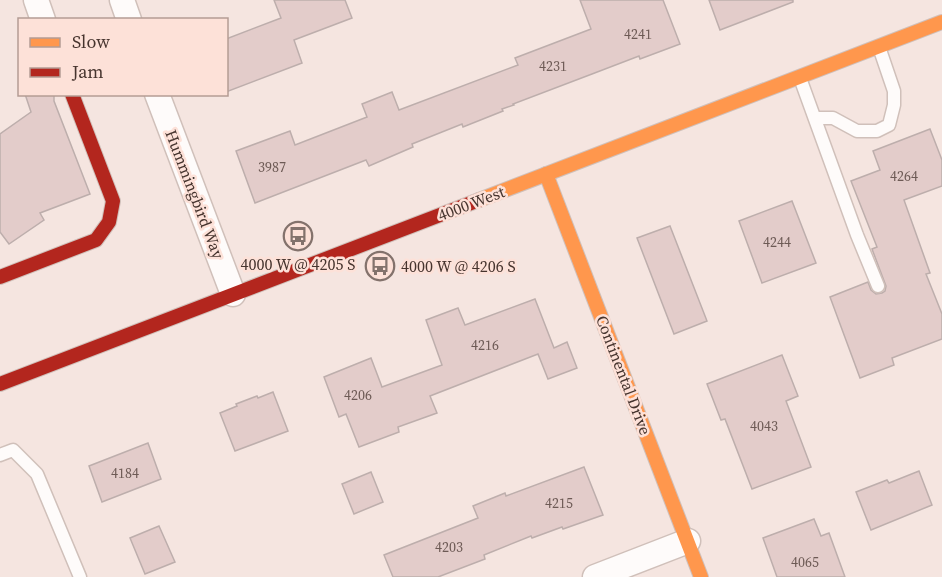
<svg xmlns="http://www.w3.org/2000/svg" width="942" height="577" viewBox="0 0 942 577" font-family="'Source Serif 4',serif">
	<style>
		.building { fill: #e3ccca; stroke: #bdaeac; stroke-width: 1.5 }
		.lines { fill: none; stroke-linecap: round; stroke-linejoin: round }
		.lane-casing { stroke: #d0c0ba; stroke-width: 15 }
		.street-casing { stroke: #d0c0ba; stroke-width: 27 }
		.slow-casing { stroke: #d0c0ba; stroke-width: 16 }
		.jam-casing { stroke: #d0c0ba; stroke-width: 16 }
		.lane { stroke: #fefbfa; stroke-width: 12 }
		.street { stroke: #fefbfa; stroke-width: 24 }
		.slow { stroke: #ff974d; stroke-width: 14 }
		.jam { stroke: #b3261e; stroke-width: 14 }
		.labels { text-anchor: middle; stroke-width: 5; stroke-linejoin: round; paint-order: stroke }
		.number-label { font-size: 14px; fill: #6d5a55 }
		.street-label { font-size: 16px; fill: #46342e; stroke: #fde1d8 }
		.poi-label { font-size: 16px; fill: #46342e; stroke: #fde1d8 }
	</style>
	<rect width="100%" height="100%" fill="#f5e5e0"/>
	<g class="building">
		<polygon points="274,0 345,0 352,18 294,40 302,63 226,92 226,39 281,18"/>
		<polygon points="580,0 663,0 680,44 640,59 639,56 592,74 513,104 514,105 502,109 503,111 463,127 462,124 412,144 413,147 369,166 366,160 255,203 236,151 290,131 295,145 367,117 362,104 392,92 399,110 518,65 515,58 591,29"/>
		<polygon points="709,0 793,0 793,2 720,30"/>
		<polygon points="25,94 54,94 54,101 90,194 40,213 44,220 9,244 0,232 0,134 31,112"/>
		<polygon points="930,129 942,160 942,186 904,200 930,273 926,274 942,314 942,339 892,358 894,365 860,378 830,297 868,282 871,290 876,294 882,293 885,291 886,286 872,249 877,247 851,181 880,170 873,151"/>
		<polygon points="792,201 816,263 762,283 739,221"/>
		<polygon points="670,226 707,321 674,334 637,238"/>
		<polygon points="535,299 554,348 567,342 577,368 548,379 538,354 430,396 437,413 398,427 399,432 359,447 346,414 339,417 324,377 371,358 382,387 442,365 426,320 458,308 465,325"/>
		<polygon points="782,355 798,396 786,401 811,467 752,489 725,419 721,420 707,384"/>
		<polygon points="273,392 288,431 235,451 220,413 237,406 236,404 257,396 258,398"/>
		<polygon points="148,443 161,479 102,502 89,466"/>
		<polygon points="584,467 603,515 563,529 562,527 532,538 531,536 484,555 485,559 438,577 393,577 384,555 478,518 473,506 505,493 506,496"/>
		<polygon points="919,471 932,505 871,530 856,492 887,480 889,483"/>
		<polygon points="371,472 383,502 354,514 342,484"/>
		<polygon points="814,519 821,536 829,533 845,577 777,577 763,538"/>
		<polygon points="159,526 175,562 145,574 130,538"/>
	</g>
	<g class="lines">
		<g class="lane-casing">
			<g id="lane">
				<polyline points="800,78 857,235 878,286"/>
				<polyline points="815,118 833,118 857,131 877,131 889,125 894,105 894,91 879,47"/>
				<polyline points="0,455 13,450 37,474 80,577"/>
			</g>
		</g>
		<g class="street-casing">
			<g id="street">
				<polyline points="36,0 43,20"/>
				<polyline points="122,0 129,20"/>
				<polyline points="157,94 233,294"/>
				<polyline points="595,577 688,541"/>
			</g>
		</g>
		<g class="slow-casing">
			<g id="slow">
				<polyline points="546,174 701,577"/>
				<polyline points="479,200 942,22"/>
			</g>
		</g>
		<g class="jam-casing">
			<g id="jam">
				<polyline points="0,277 96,240 109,222 113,201 72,94"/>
				<polyline points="0,384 479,200"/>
			</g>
		</g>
		<use href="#lane" class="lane"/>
		<use href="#street" class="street"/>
		<use href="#slow" class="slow"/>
		<use href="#jam" class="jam"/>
	</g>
	<defs>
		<g id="bus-ring" transform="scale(1.5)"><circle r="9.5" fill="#fde1d8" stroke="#83726c" stroke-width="1.5"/><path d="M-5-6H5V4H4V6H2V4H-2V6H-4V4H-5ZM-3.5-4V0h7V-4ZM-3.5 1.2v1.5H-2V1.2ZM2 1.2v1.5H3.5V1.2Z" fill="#83726c"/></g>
	</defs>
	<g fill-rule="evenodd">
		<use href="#bus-ring" x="298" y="236"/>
		<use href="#bus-ring" x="380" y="266"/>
	</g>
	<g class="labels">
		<g class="number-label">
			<text x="638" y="39">4241</text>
			<text x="553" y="71">4231</text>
			<text x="272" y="172">3987</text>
			<text x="904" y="181">4264</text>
			<text x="777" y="247">4244</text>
			<text x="485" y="350">4216</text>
			<text x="358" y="400">4206</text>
			<text x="764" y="431">4043</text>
			<text x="125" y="478">4184</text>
			<text x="559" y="508">4215</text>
			<text x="449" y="552">4203</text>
			<text x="805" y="567">4065</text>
		</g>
		<g class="street-label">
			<text transform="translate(195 194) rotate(69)" y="6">Hummingbird Way</text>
			<text transform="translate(471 203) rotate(-21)" y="6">4000 West</text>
			<text transform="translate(624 375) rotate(69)" y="6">Continental Drive</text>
		</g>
		<g class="poi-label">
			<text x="298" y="270">4000 W @ 4205 S</text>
			<text x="401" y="272" text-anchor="start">4000 W @ 4206 S</text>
		</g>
	</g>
	<rect x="18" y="18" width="210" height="78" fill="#fde1d8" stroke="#b49c94" stroke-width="1.5"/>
	<rect x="30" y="38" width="30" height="9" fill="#ff974d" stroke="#b49c94" stroke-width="1.5"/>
	<text x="72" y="48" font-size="18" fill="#46342e">Slow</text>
	<rect x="30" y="68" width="30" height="9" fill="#b3261e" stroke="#b49c94" stroke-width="1.5"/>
	<text x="72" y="78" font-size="18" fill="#46342e">Jam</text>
</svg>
